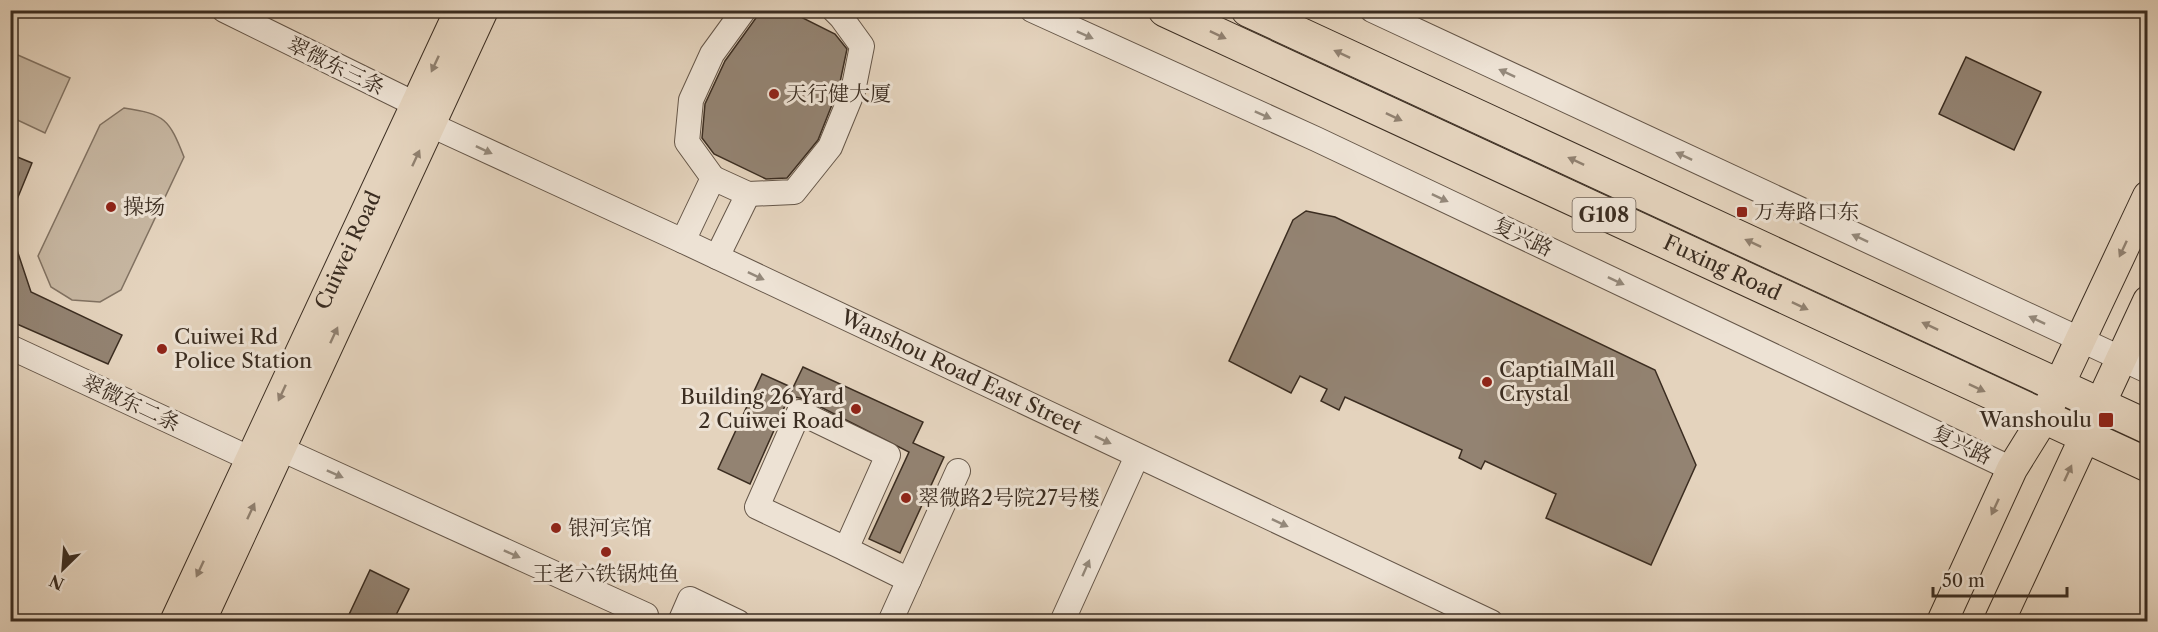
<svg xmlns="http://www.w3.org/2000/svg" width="2158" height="632" viewBox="0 0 2158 632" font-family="'Libre Caslon Text','Noto Serif SC',serif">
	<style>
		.green { fill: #c7b7a2; stroke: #817262; stroke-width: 1.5 }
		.building { fill: #938372; stroke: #3b2d21; stroke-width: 1.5 }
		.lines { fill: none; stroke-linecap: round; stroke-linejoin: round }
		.minor-casing { stroke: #655648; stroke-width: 26 }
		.major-casing { stroke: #3b2d21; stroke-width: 32 }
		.highway-casing { stroke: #3b2d21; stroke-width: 35 }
		.minor { stroke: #ede2d4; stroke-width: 24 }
		.major { stroke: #e4d3bd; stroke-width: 30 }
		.highway { stroke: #e4d3bd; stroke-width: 33 }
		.oneway { fill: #94887a }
		.oneway2 { fill: #90806f }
		.poi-dot { fill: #8f2418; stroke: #ede2d4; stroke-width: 2 }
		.labels { text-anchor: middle; stroke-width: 6; stroke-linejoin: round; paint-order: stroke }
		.shield { fill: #ede2d4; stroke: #706357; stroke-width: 1.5 }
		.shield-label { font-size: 20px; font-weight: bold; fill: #3b2d21 }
		.street-label { font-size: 21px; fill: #3b2d21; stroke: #ede2d4 }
		.poi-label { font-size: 21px; fill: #3b2d21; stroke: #ede2d4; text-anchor: start }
	</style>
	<rect width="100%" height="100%" fill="#e4d3bd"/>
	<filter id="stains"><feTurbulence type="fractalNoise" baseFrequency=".00333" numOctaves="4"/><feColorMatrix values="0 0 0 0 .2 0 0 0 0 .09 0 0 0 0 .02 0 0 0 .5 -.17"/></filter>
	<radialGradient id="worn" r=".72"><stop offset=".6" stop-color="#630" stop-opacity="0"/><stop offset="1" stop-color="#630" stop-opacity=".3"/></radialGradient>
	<g class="green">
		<polygon points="11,52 70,78 45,133 11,117"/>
		<path d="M 124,108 C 165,114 169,119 184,157 L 121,290 L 100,302 L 72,300 L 51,287 L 38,256 L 100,125 Z"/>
	</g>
	<g class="building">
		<polygon points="758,10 787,10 835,34 847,49 839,87 818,140 787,178 766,179 714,154 702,138 705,104 725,61 756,18"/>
		<polygon points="1966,57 2041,92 2014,150 1939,114"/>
		<polygon points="10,154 32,163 11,214 10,214"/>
		<polygon points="1306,211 1335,217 1655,370 1696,465 1651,565 1546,518 1556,494 1485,461 1481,469 1459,458 1462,450 1345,397 1339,410 1321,401 1327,389 1300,376 1291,393 1229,361 1293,220"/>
		<polygon points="10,238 13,238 31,292 122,335 108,364 10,321"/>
		<polygon points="803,367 923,422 913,443 944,457 900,553 869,539 909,452 805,399 789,396"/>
		<polygon points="762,374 793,388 750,484 718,469"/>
		<polygon points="370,570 409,589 393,621 346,621"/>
	</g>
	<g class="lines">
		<g class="minor-casing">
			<g id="minor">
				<polyline points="224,10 417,105"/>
				<polyline points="1032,10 1316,139 2012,469"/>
				<polyline points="1372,10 2148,371"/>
				<path id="s1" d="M 431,125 L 683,241 L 1491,622"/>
				<polyline points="713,178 687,142 691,100 712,54 744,10"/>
				<polyline points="748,194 794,192 830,147 853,91 862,46 841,17 834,10"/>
				<polyline points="683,241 713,178 748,194 717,257"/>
				<polyline points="10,347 251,459"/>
				<polygon points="799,412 888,455 846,549 757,507"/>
				<polyline points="281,449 646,615 643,622"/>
				<polyline points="846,549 909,580"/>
				<polyline points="680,622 690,599 738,622"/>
				<polyline points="890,622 958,471"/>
				<polyline points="1062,622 1137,456"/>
			</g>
		</g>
		<g class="major-casing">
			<g id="major">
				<path id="s2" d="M 175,622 L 460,10"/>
				<polyline points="200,622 483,10"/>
				<polyline points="1942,622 2012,469 2043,419 2148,196"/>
				<polyline points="1999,622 2148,301"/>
			</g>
		</g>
		<g class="highway-casing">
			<g id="highway">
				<path id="s3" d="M 1165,10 L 2148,465"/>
				<polyline points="1248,10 2148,427"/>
			</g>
		</g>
		<use href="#minor" class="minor"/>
		<use href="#major" class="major"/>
		<use href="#highway" class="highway"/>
	</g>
	<defs><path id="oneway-solid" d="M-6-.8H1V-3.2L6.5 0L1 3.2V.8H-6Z" transform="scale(1.5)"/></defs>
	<g class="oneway">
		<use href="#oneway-solid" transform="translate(1085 35) rotate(24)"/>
		<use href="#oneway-solid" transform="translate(1507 73) rotate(-155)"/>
		<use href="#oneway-solid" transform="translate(1263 115) rotate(24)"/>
		<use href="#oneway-solid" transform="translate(484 150) rotate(25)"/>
		<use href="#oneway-solid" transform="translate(1684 156) rotate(-155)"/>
		<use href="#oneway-solid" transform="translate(1440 198) rotate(25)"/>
		<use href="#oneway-solid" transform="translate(1860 238) rotate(-155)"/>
		<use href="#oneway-solid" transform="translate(756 276) rotate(25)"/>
		<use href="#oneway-solid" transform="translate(1616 281) rotate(25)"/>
		<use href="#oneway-solid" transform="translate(2037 320) rotate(-155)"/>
		<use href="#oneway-solid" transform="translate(1103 440) rotate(25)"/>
		<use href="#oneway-solid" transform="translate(335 474) rotate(24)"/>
		<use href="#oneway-solid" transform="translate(1280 523) rotate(25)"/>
		<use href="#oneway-solid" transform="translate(512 554) rotate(24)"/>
		<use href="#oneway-solid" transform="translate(1086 568) rotate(-66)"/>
	</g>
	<g class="oneway2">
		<use href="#oneway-solid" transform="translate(1218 35) rotate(25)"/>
		<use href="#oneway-solid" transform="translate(1342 54) rotate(-155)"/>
		<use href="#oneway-solid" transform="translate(435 64) rotate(115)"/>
		<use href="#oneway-solid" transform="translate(1394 117) rotate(25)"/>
		<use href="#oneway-solid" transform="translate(416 158) rotate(-65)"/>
		<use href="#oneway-solid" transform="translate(1576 161) rotate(-155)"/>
		<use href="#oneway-solid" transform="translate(1753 243) rotate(-155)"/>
		<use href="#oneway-solid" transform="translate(2123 249) rotate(115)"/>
		<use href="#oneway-solid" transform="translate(1800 306) rotate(25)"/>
		<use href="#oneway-solid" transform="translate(1930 326) rotate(-155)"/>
		<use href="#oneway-solid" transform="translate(334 335) rotate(-65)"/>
		<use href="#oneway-solid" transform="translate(1977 388) rotate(25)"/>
		<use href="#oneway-solid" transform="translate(282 393) rotate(115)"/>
		<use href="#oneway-solid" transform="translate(2068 473) rotate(-65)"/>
		<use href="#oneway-solid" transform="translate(1995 507) rotate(115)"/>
		<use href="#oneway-solid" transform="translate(251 511) rotate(-65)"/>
		<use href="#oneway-solid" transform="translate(200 569) rotate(115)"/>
	</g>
	<g class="poi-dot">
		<circle cx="774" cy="94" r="6"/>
		<circle cx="111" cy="207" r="6"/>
		<rect x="1736" y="206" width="12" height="12" rx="3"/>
		<circle cx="162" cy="349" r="6"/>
		<circle cx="1487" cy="382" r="6"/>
		<circle cx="856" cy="409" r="6"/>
		<rect x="2098" y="412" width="16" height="16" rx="3"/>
		<circle cx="906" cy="498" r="6"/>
		<circle cx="556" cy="528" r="6"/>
		<circle cx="606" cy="552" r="6"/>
	</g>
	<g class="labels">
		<rect class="shield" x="1572.5" y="198" width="63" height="34" rx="4.5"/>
		<g class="shield-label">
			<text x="1604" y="222">G108</text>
		</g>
		<g class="street-label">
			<text transform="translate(336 66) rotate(26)" y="7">翠微东三条</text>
			<text transform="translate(1523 237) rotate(25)" y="7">复兴路</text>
			<text dy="7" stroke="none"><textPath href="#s2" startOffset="410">Cuiwei Road</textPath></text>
			<text dy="7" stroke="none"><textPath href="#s3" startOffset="614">Fuxing Road</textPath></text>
			<text dy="7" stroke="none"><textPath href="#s1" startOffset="585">Wanshou Road East Street</textPath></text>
			<text transform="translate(131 403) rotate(25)" y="7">翠微东二条</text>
			<text transform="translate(1962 445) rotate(25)" y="7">复兴路</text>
		</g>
		<g class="poi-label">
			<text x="786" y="101">天行健大厦</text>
			<text x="123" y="214">操场</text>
			<text x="1754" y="219">万寿路口东</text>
			<text x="174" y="344">Cuiwei Rd<tspan x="174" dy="24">Police Station</tspan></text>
			<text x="1499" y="377">CaptialMall<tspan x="1499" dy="24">Crystal</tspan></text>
			<text x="844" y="404" text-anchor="end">Building 26 Yard<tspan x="844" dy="24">2 Cuiwei Road</tspan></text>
			<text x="2092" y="427" text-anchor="end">Wanshoulu</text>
			<text x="918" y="505">翠微路2号院27号楼</text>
			<text x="568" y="535">银河宾馆</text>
			<text x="606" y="581" text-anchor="middle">王老六铁锅炖鱼</text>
		</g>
	</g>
	<rect width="2158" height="632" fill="none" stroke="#e4d3bd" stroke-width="36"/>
	<rect x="12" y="12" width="2134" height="608" fill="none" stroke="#3b2d21" stroke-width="3"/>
	<rect x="18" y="18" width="2122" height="596" fill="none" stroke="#3b2d21" stroke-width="1.5"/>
	<g transform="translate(63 569) rotate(205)" stroke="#ede2d4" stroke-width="4.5" paint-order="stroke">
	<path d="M0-4.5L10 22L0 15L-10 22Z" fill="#3b2d21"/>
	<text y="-9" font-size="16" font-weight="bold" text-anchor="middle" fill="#3b2d21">N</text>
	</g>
	<path d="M1933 587v9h134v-9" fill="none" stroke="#3b2d21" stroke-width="3"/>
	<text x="1942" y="587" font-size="18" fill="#3b2d21" stroke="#ede2d4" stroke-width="4.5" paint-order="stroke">50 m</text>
	<rect width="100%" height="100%" filter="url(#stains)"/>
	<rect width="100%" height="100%" fill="url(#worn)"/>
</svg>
